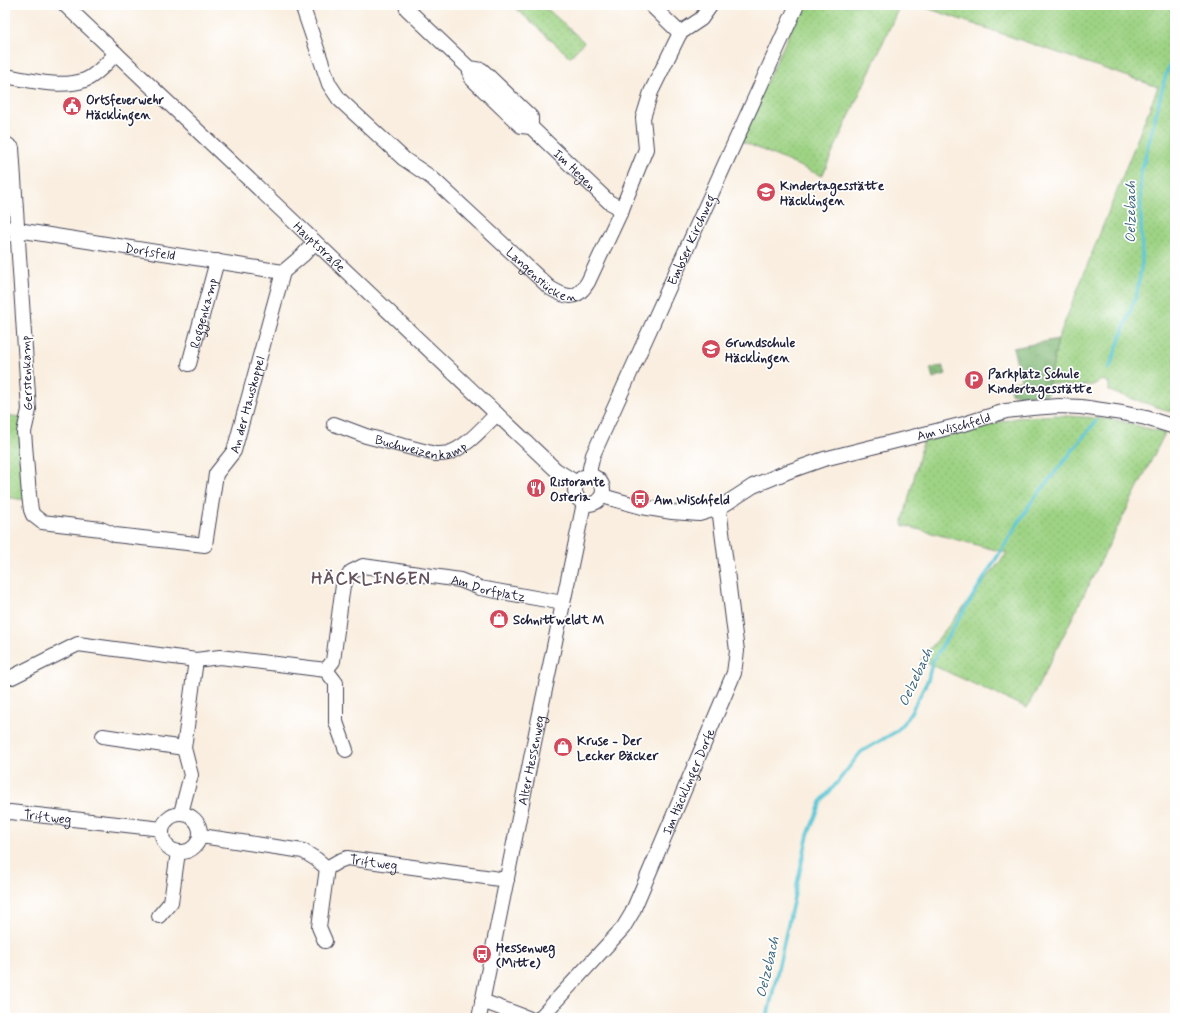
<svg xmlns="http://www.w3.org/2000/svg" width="1180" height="1023" viewBox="0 0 1180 1023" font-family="Mynerve,sans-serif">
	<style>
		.grass { fill: url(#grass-dots); stroke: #607a60 }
		.forest { fill: url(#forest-crowns); stroke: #506c56 }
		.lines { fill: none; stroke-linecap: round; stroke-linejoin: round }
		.stream { stroke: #5ac5d4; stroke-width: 3.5 }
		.minor-casing { stroke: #424154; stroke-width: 16 }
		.minor { stroke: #fff; stroke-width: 14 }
		.labels { text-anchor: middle; stroke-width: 3.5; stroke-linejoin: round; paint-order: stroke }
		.poi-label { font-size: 13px; font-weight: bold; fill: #22223b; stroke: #fff; text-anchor: start }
		.street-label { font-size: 13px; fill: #22223b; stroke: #fff }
		.water-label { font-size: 14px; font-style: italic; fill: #386378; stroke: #fff }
		.district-label { font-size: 17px; font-weight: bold; letter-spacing: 1px; fill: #65535d; stroke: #fff }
	</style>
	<defs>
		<pattern id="grass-dots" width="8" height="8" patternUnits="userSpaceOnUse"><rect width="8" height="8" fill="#9ed384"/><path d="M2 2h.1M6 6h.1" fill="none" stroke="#88b573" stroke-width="1.8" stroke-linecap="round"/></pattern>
		<pattern id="forest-crowns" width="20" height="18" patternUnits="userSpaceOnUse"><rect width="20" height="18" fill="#7eb572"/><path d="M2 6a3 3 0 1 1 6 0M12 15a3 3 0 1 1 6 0" fill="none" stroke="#67935f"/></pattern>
	</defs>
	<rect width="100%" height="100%" fill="#fff"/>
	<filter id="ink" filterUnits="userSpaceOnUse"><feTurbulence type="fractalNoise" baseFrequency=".025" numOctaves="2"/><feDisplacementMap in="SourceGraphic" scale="8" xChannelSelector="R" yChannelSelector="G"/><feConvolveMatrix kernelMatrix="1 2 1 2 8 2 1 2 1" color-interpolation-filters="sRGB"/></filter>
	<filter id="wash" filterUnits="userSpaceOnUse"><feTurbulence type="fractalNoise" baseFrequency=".012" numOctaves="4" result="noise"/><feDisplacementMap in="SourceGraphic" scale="16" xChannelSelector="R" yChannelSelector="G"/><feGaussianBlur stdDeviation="0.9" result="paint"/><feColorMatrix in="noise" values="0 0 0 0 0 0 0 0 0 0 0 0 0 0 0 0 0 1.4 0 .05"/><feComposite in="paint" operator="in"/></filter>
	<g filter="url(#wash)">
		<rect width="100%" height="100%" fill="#f9eedf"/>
		<g class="grass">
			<polygon points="512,5 543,5 584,42 570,57"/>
			<polygon points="803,5 900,5 822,176 739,140"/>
			<polygon points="918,5 1175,5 1175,413 1109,391 1109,383 1102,380 1093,385 1075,386 1049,383 1058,339 1158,87"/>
			<polygon points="5,415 20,417 25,500 5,497"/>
			<polygon points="1055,415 1112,419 1165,433 1027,708 921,660 1007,553 902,525 923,442 1016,418"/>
		</g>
		<g class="forest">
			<polygon points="1058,339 1047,395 1019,395 1011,393 1009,383 1021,380 1013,348"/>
			<polygon points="943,366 946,374 933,378 930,368"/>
		</g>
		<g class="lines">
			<g class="stream">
				<polyline points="1109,369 1137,293 1142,263 1140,177 1166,74 1175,54"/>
				<polyline points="767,1018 808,835 822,800 836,784 861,752 897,731 910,714 928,680 932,662 1030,504 1096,421"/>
			</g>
		</g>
	</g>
	<g filter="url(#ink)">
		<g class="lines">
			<g class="minor-casing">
				<g id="minor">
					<path id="s1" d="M 65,5 L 556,470 L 577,483"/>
					<path id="s2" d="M 302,5 L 329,84 L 339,99 L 404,159 L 432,178 L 550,288 C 568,299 577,300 588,282 L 622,209 L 646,149 L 643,118 L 651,92 L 680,33 L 701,19 L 711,5"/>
					<path id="s3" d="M 406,5 L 407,9 L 469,68 L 482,70 L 531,117 L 531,127 L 609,202 L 622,209"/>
					<polyline points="651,5 680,33"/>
					<polyline points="469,68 472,79 521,126 531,127"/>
					<path d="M 5,76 C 30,80 61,89 85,80 C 95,76 109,61 116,53"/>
					<path id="s4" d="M 5,143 L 12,148 L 29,410 L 24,432 L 29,495 L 31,510 L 33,515 L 42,522 L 101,529 L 115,535 L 205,545 L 216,474 L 234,451 L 283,272 L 303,255 L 315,242"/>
					<path id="s5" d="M 5,228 L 283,272"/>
					<path id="s6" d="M 189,364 L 217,261"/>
					<path id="s7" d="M 334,424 L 366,436 L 435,454 C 439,454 444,454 448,453 C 466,448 483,427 497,414"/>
					<path id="s8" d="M 590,476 L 590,468 L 593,455 L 797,5"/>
					<circle cx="589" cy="490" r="14"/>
					<path id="s9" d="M 602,496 L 642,507 L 672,512 L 699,514 L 719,508 L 753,486 L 787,472 L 824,459 L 964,424 L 1006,411 L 1032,408 L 1059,406 L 1081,407 L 1122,413 L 1146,418 L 1175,427"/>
					<polyline points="326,670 336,683 336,722 346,750"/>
					<path id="s10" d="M 5,677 L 12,677 L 78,644 L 196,660 L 220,657 L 326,670 L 333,661 L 343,585 L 351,572 L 363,566 L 460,580 L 480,588 L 563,603"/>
					<polyline points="103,736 184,748"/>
					<path id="s11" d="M 5,813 L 10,812 L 162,829"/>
					<polyline points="181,813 191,775 184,748 196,660"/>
					<circle cx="181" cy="833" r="19"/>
					<path id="s12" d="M 201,836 L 303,851 L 316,859 L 327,868 L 339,861 L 347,858 L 507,880"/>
					<polyline points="159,916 171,902 178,852"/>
					<polyline points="325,941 319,927 327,868"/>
					<polyline points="482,1001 528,1018"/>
					<path id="s13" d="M 479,1018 L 538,723 L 584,503"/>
					<path id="s14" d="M 540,1018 L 623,928 L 632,913 L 734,673 L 737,651 L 719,508"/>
				</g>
			</g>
			<use href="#minor" class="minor"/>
		</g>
	</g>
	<defs>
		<g id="civic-disc" transform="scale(1)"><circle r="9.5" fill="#d1495b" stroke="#fff"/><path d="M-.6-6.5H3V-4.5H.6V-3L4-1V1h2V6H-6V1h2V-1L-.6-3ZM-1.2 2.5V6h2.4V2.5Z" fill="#fff"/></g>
		<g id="school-disc" transform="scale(1)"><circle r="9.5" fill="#d1495b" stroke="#fff"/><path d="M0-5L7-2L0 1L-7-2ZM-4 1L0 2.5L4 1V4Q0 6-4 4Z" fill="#fff"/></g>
		<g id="parking-disc" transform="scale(1)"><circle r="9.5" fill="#d1495b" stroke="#fff"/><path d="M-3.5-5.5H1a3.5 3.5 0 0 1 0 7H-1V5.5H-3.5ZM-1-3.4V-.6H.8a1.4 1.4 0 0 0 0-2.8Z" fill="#fff"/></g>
		<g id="restaurant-disc" transform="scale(1)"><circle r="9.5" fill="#d1495b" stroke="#fff"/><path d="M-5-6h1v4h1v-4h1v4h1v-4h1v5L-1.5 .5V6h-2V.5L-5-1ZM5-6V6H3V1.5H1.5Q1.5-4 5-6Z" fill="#fff"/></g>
		<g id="bus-disc" transform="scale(1)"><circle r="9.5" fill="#d1495b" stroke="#fff"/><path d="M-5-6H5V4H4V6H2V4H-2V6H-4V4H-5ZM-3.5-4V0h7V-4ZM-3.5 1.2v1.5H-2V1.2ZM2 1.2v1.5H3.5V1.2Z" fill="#fff"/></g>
		<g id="shop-disc" transform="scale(1)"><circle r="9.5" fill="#d1495b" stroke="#fff"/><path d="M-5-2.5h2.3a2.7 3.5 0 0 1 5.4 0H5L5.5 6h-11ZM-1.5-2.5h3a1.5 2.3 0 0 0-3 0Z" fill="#fff"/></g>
	</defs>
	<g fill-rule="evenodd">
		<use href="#civic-disc" x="72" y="106"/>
		<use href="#school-disc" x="766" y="192"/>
		<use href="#school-disc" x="711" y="349"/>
		<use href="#parking-disc" x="974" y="380"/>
		<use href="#restaurant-disc" x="536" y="488"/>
		<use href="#bus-disc" x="640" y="499"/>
		<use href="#shop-disc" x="499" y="619"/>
		<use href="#shop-disc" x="563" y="747"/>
		<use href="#bus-disc" x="482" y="954"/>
	</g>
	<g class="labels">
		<g class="poi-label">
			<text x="86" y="104">Ortsfeuerwehr<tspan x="86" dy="15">Häcklingen</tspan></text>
			<text x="780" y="190">Kindertagesstätte<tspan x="780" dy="15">Häcklingen</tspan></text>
			<text x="725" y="347">Grundschule<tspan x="725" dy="15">Häcklingen</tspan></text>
			<text x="988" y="378">Parkplatz Schule<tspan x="988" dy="15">Kindertagesstätte</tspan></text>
			<text x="550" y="486">Ristorante<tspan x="550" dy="15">Osteria</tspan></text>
			<text x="654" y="504">Am Wischfeld</text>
			<text x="513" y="624">Schnittweldt M</text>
			<text x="577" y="745">Kruse - Der<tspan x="577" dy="15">Lecker Bäcker</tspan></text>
			<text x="496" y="952">Hessenweg<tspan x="496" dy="15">(Mitte)</tspan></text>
		</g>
		<g class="street-label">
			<text dy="5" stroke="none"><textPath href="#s3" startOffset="242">Im Hegen</textPath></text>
			<text dy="5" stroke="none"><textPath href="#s8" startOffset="258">Embser Kirchweg</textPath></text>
			<text dy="5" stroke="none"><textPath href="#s1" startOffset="351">Hauptstraße</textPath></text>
			<text dy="5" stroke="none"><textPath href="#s5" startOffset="147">Dorfsfeld</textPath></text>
			<text dy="5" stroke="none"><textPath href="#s2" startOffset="371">Langenstücken</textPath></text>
			<text dy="5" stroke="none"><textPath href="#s6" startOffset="53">Roggenkamp</textPath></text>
			<text transform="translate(26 373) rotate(-92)" y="5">Gerstenkamp</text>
			<text dy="5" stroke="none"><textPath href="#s4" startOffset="703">An der Hauskoppel</textPath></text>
			<text dy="5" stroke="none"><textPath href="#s9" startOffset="370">Am Wischfeld</textPath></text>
			<text dy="5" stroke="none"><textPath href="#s7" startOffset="91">Buchweizenkamp</textPath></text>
			<text dy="5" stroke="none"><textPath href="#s10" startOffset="575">Am Dorfplatz</textPath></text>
			<text dy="5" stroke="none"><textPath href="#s13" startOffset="263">Alter Hessenweg</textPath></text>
			<text dy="5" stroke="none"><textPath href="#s14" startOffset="283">Im Häcklinger Dorfe</textPath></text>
			<text dy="5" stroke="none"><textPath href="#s11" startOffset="43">Triftweg</textPath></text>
			<text dy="5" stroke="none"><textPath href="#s12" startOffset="182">Triftweg</textPath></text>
		</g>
		<g class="water-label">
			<text transform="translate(1130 212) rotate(-90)" y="5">Oelzebach</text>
			<text transform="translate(915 677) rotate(-65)" y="5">Oelzebach</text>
			<text transform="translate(767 967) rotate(-77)" y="5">Oelzebach</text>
		</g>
		<g class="district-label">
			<text x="371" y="584">HÄCKLINGEN</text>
		</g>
	</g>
	<rect width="1180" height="1023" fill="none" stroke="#fff" stroke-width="20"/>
</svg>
